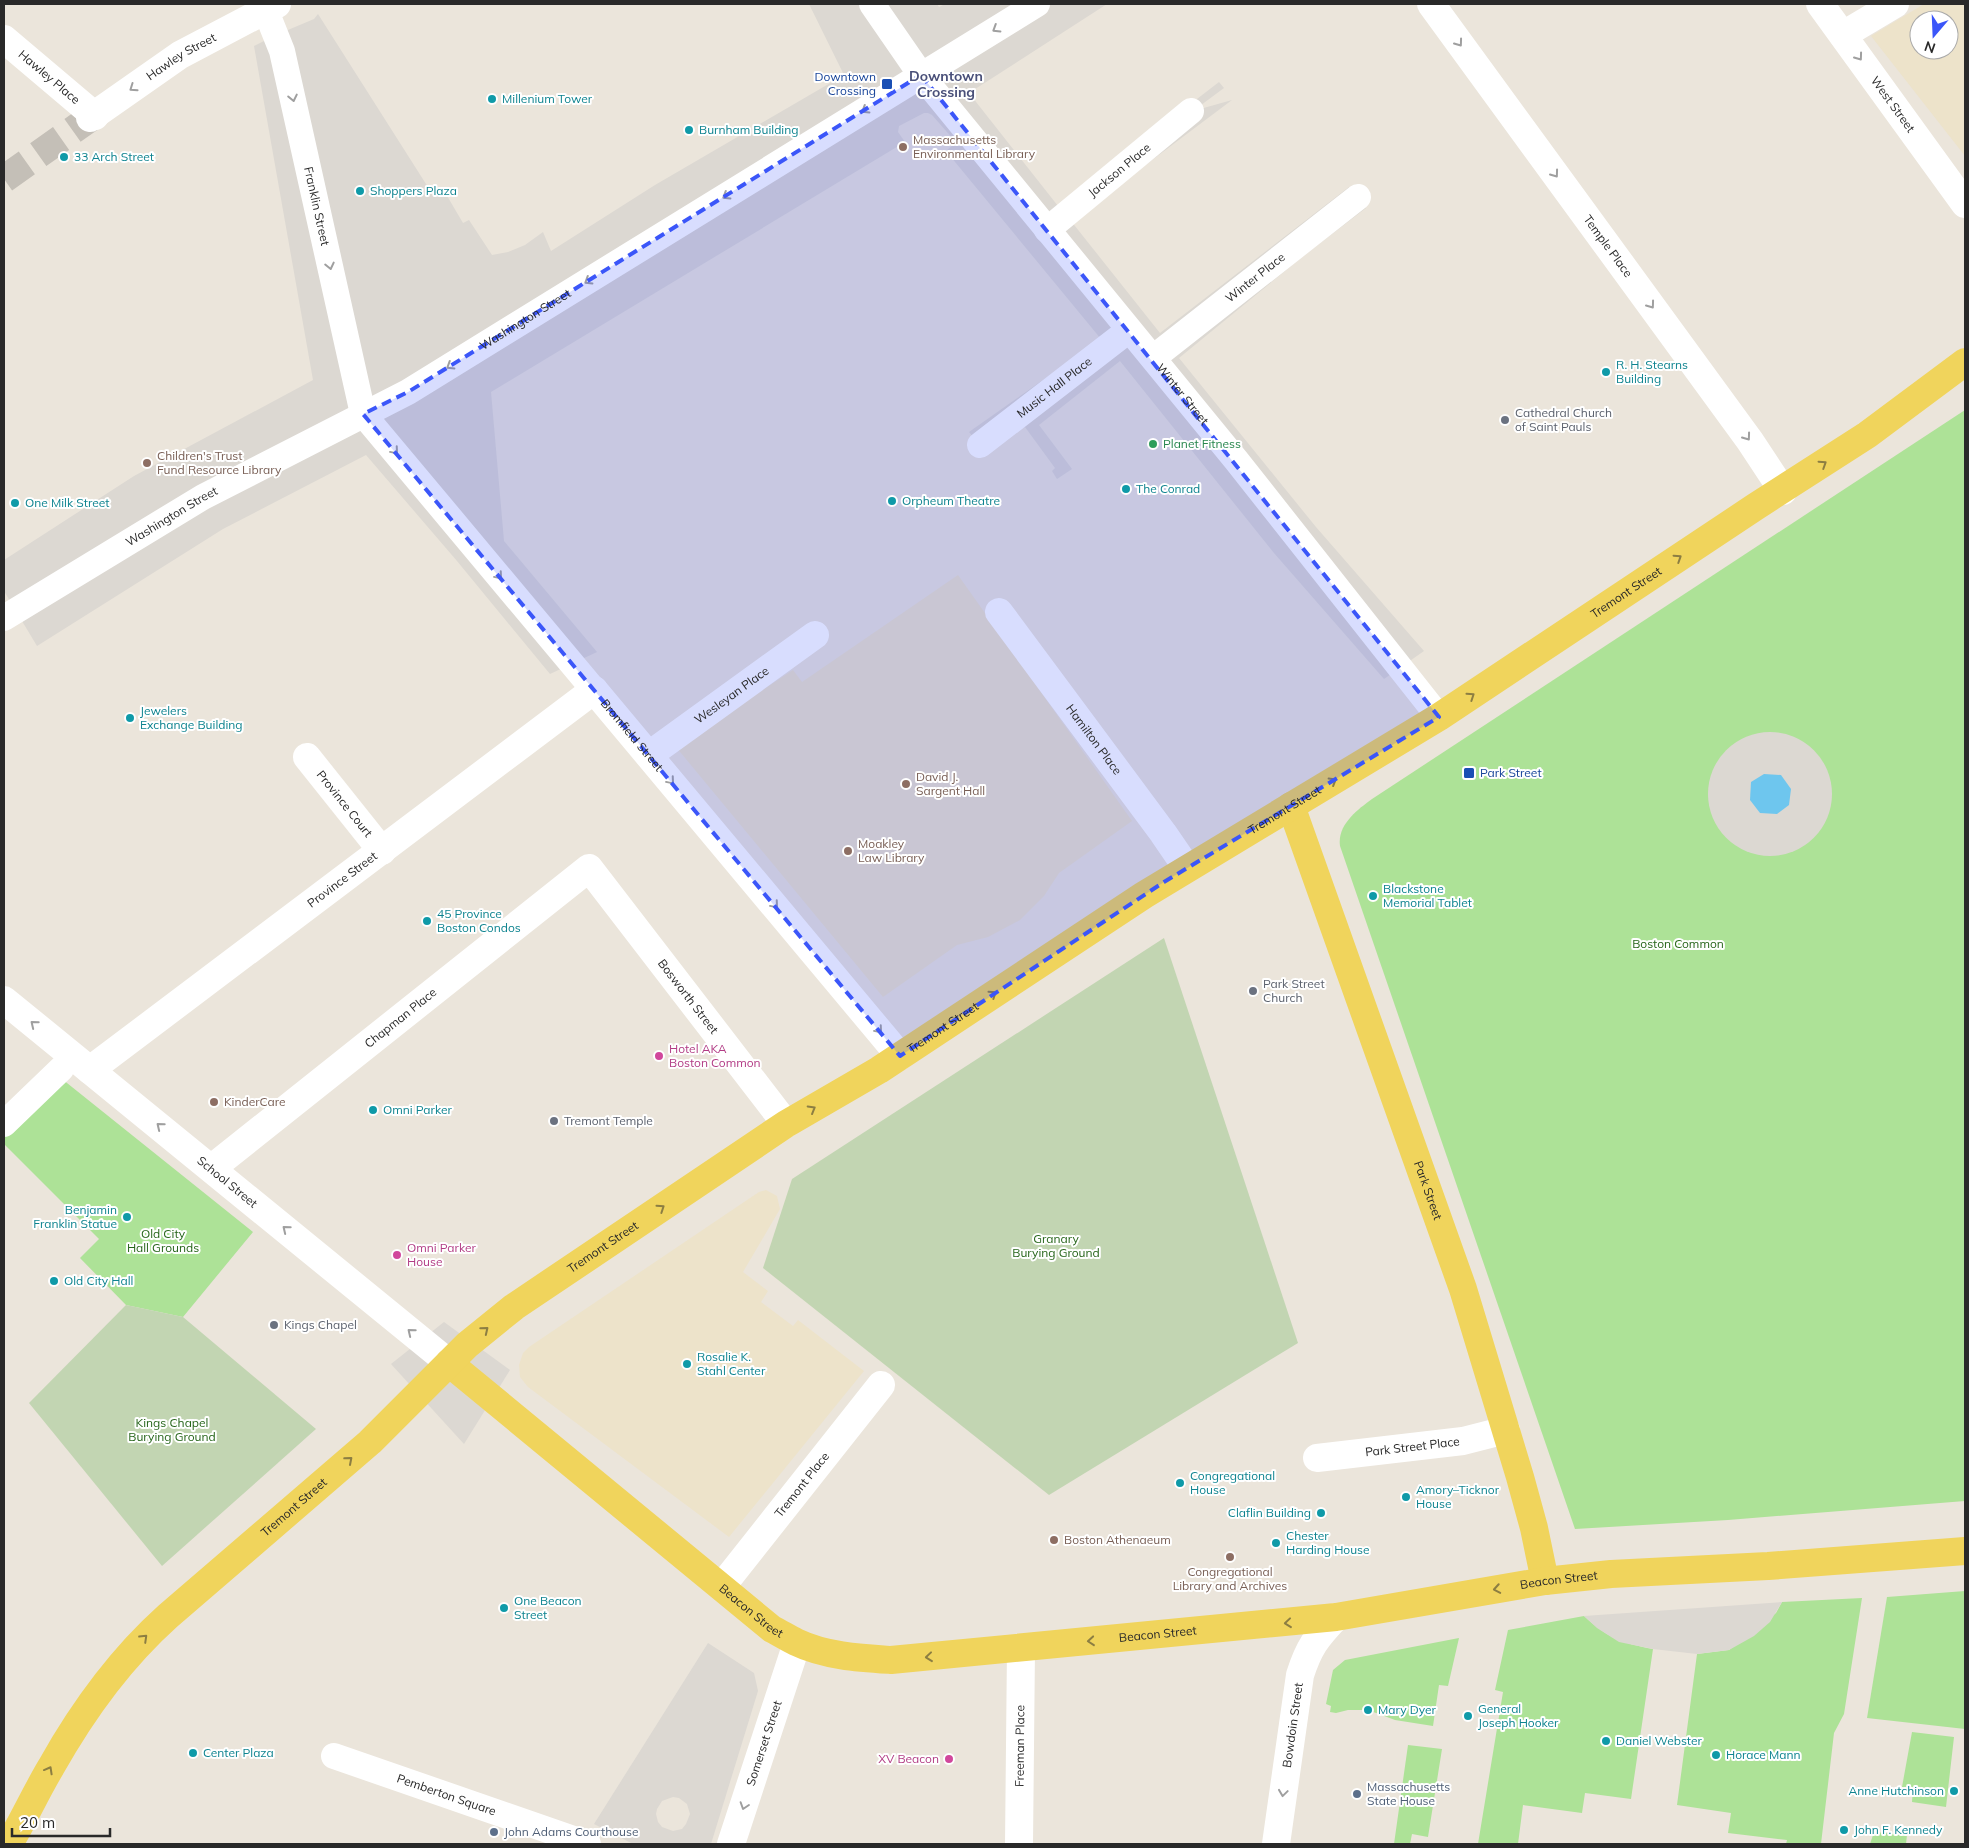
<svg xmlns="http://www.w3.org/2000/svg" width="1969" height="1848" viewBox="0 0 1969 1848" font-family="Mulish,sans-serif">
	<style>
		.education { fill: #ede3ca; fill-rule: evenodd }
		.green { fill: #ade297 }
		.cemetery { fill: #c2d5b2 }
		.plaza { fill: #dcd8d2; fill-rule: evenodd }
		.water { fill: #6ec6ee }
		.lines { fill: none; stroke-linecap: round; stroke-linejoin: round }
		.minor-tunnel { stroke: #c4bfb7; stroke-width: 28; stroke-dasharray: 28 14; stroke-linecap: butt }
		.pedestrian { stroke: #fff; stroke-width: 26 }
		.minor { stroke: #fff; stroke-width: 28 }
		.secondary { stroke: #fff; stroke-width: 28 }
		.primary { stroke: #f0d45c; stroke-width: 28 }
		.oneway { stroke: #9f9f9f }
		.oneway2 { stroke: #8c7e42 }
		.marked { fill: #3b56f9; fill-opacity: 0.2; stroke: #3b56f9; stroke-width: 4; stroke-dasharray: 10 6; stroke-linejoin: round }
		.transit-dot { fill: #1a4fb4; stroke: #fff; stroke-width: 2 }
		.culture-dot { fill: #0f9aa8; stroke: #fff; stroke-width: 2 }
		.education-dot { fill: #8d6e63; stroke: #fff; stroke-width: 2 }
		.worship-dot { fill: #6b7280; stroke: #fff; stroke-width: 2 }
		.leisure-dot { fill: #2e9e5b; stroke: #fff; stroke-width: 2 }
		.hotel-dot { fill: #d1479c; stroke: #fff; stroke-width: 2 }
		.service-dot { fill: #5c6f8a; stroke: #fff; stroke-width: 2 }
		.labels { text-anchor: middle; stroke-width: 4; stroke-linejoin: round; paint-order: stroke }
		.street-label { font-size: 12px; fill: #292929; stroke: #fff }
		.transit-label { font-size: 12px; fill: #164399; stroke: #fff; text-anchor: end }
		.culture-label { font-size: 12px; fill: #0d838f; stroke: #fff; text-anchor: start }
		.education-label { font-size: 12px; fill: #785e54; stroke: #fff; text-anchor: start }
		.worship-label { font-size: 12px; fill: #5b616d; stroke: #fff; text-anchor: start }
		.leisure-label { font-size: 12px; fill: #27864d; stroke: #fff; text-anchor: start }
		.park-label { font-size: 12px; fill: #26651a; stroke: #fff }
		.hotel-label { font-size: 12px; fill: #b23c85; stroke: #fff; text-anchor: start }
		.service-label { font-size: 12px; fill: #4e5e75; stroke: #fff; text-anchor: start }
		.neighbourhood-label { font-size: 14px; font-weight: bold; fill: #4a5079; stroke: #fff }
	</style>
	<rect width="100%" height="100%" fill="#ebe5db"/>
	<g class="education">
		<path d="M 1924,4 L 1965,4 L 1965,156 L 1871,36 ZM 1919,20 L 1949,20 L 1949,50 L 1919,50 Z"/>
		<polygon points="958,575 1132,821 1059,873 1044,896 1020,920 988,937 957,945 883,997 676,747 793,670 802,682"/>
		<polygon points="766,1190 777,1196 780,1209 743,1272 768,1291 761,1302 793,1326 798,1320 864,1371 729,1537 528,1387 520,1377 519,1365 523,1353 529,1347 750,1198 759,1192"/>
	</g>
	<g class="green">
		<path d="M 1965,410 L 1965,1501 L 1728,1520 L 1575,1529 L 1340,846 C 1337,825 1357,810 1372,799 Z"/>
		<polygon points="62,1079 253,1232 183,1317 126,1305 80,1258 99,1239 4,1144 4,1137"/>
		<polygon points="1965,1591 1965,1729 1867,1718 1887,1597"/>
		<polygon points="1862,1598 1844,1714 1834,1733 1821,1844 1786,1844 1787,1840 1728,1833 1731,1813 1677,1805 1697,1654 1729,1650 1776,1613 1782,1602"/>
		<path d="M 1584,1616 C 1608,1638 1621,1643 1653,1649 L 1631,1799 L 1585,1793 L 1582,1813 L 1523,1805 L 1518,1844 L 1478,1844 L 1503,1692 L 1495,1690 L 1508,1630 Z"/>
		<polygon points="1459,1638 1448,1686 1439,1685 1433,1726 1395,1720 1368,1710 1348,1710 1336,1713 1330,1712 1331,1706 1326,1704 1333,1670 1345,1660"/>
		<polygon points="1912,1732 1954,1737 1946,1807 1912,1802 1913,1788 1902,1787"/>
		<polygon points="1408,1745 1442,1749 1428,1837 1412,1834 1410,1844 1394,1844"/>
		<polygon points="1874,1832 1907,1835 1906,1844 1870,1844"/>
	</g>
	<g class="cemetery">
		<polygon points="1164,938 1298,1343 1049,1495 763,1268 792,1179"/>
		<polygon points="126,1305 183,1317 316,1429 162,1566 29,1403"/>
	</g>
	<g class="plaza">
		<polygon points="809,4 937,4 939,7 945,4 1107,4 969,93 1058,206 1219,82 1224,88 1193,111 1232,100 1071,221 1160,333 1349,187 1366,208 1302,257 1179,358 1316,527 1424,651 1384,679 1274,553 1120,361 1039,425 1072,469 1057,479 1052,471 1055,468 1025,427 980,445 969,432 1101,339 946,151 953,145 954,140 932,115 928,113 924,113 899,126 898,132 905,142 491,392 504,541 597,652 550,674 457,561 366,455 223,529 37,646 4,591 4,560 134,476 313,380 254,46 276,35 314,19 318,14 433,195 443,189 463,223 469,220 492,255 508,252 525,245 543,232 551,251 655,185 844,75"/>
		<circle cx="1770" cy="794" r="62"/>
		<polygon points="444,1322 510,1370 464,1444 391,1364"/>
		<polygon points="1782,1602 1770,1622 1754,1636 1729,1650 1697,1654 1653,1649 1619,1642 1597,1628 1584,1616"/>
		<path d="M 708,1643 L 754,1673 L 758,1691 L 711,1844 L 633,1844 L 594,1824 ZM 673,1797 L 679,1798 L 687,1804 L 690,1814 L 686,1824 L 682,1829 L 673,1831 L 662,1827 L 658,1822 L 656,1814 L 657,1809 L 662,1801 Z"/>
	</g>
	<polygon class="water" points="1764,774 1781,775 1791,789 1789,805 1777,814 1760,813 1750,800 1751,782"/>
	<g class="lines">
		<polyline class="minor-tunnel" points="4,179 90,118"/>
		<g class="pedestrian">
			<path id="s1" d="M 872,4 L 921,75 L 1236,460 L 1439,717"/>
			<path id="s2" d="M 266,11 L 282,51 L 363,414 L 594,690"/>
			<path id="s3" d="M 1047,230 L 1191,111"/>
			<path id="s4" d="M 1153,358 L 1358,197"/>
			<path id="s5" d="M 980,445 L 1129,330"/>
			<path id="s6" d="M 4,618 L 203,497 L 408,392 L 1037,4"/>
			<polyline points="4,1124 61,1069"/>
			<path id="s7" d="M 334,1756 L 588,1844"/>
		</g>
		<g class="minor">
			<path id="s8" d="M 1820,4 L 1965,204"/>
			<polyline points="1843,35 1895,4"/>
			<path id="s9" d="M 4,39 L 95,116"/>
			<path id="s10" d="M 90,118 L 180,55 L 277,4"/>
			<path id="s11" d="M 999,612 L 1163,833 L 1187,868"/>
			<path id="s12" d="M 649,755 L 815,635"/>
			<path id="s13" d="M 307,757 L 382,851"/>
			<path id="s14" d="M 90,1070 L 594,690"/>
			<path id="s15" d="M 212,1168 L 589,868 L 786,1124"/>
			<path id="s16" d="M 1317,1458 L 1463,1441 L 1506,1430"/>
			<path id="s17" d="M 722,1586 L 881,1385"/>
			<path id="s18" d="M 1019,1844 L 1021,1648"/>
		</g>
		<g class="secondary">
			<polyline points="261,4 266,11"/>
			<path id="s19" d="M 1431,4 L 1750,441 L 1783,491"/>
			<path id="s20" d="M 594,690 L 900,1056"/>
			<path id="s21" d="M 4,1000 L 449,1363"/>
			<path id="s22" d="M 731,1844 L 797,1643"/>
			<path id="s23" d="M 1276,1844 L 1300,1675 C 1309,1647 1316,1638 1336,1617"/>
		</g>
		<g class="primary">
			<path id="s24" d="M 1291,806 L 1463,1289 L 1520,1477 L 1534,1528 L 1545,1581"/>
			<path id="s25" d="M 449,1363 L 772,1629 C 780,1633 788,1638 796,1642 C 825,1656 860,1658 891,1660 L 1336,1617 L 1545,1581 L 1611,1574 L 1768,1566 L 1965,1551"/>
			<path id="s26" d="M 9,1844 C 24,1819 36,1792 51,1767 C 83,1710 120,1659 168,1616 L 370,1442 L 467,1345 L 514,1307 L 786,1124 L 879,1070 L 1144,895 L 1439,717 L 1755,507 L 1867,435 L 1965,362"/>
		</g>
	</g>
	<defs><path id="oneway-chevron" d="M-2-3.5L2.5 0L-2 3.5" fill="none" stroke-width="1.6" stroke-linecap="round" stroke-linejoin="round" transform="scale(1.25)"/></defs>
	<g class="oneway">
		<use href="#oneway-chevron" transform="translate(996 29) rotate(148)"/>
		<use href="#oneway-chevron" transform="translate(1459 43) rotate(54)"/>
		<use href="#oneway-chevron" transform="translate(1859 57) rotate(54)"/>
		<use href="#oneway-chevron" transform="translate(133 88) rotate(145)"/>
		<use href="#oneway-chevron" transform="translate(293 98) rotate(78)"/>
		<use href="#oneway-chevron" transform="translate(865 110) rotate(148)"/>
		<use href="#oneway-chevron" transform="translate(1555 174) rotate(54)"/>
		<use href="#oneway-chevron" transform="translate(726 196) rotate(148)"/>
		<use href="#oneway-chevron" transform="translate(330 266) rotate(77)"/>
		<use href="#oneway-chevron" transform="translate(588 281) rotate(148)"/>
		<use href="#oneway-chevron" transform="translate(1651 305) rotate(54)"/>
		<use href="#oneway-chevron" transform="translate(450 366) rotate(148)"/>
		<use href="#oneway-chevron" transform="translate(1747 437) rotate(54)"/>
		<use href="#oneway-chevron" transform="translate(395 451) rotate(50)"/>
		<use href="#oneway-chevron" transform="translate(499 576) rotate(50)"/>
		<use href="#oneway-chevron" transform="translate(671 781) rotate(50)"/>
		<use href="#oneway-chevron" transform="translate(775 905) rotate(50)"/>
		<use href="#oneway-chevron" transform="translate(34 1024) rotate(-141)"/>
		<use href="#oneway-chevron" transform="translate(879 1030) rotate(50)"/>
		<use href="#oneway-chevron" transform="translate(160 1126) rotate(-141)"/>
		<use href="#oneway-chevron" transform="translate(286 1229) rotate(-141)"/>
		<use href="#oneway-chevron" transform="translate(411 1332) rotate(-141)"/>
		<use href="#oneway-chevron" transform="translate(1283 1793) rotate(98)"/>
		<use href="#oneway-chevron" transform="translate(744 1806) rotate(108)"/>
	</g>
	<g class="oneway2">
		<use href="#oneway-chevron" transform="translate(1823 464) rotate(-33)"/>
		<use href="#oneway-chevron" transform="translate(1678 558) rotate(-33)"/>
		<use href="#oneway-chevron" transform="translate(1471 696) rotate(-34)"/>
		<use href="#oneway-chevron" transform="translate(1333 781) rotate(-31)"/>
		<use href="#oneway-chevron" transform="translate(993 994) rotate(-34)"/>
		<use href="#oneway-chevron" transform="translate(812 1109) rotate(-30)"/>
		<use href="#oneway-chevron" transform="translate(661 1208) rotate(-34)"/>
		<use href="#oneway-chevron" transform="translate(485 1330) rotate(-39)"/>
		<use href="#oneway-chevron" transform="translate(349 1460) rotate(-41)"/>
		<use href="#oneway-chevron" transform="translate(1497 1589) rotate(170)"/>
		<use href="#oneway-chevron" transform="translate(1288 1623) rotate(174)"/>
		<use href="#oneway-chevron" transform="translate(144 1638) rotate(-44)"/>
		<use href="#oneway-chevron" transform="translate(1091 1641) rotate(175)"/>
		<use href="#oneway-chevron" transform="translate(929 1657) rotate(174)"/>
		<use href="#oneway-chevron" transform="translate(49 1770) rotate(-61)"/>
	</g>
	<path class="marked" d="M 921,75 L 1439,717 L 1164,882 L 900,1056 L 363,414 L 408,392 Z"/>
	<g class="transit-dot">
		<rect x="881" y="78" width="12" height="12" rx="2.5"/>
		<rect x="1463" y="767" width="12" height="12" rx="2.5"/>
	</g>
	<g class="culture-dot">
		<circle cx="492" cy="99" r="5"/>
		<circle cx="689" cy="130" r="5"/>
		<circle cx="64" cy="157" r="5"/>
		<circle cx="360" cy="191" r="5"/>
		<circle cx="1606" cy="372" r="5"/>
		<circle cx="1126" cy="489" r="5"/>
		<circle cx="892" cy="501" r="5"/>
		<circle cx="15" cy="503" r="5"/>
		<circle cx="130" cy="718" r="5"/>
		<circle cx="1373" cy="896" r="5"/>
		<circle cx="427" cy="921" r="5"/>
		<circle cx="373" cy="1110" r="5"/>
		<circle cx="127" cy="1217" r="5"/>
		<circle cx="54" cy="1281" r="5"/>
		<circle cx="687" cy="1364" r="5"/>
		<circle cx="1180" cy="1483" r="5"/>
		<circle cx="1406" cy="1497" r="5"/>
		<circle cx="1321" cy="1513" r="5"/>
		<circle cx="1276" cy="1543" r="5"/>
		<circle cx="504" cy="1608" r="5"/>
		<circle cx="1368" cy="1710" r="5"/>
		<circle cx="1468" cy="1716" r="5"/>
		<circle cx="1606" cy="1741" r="5"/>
		<circle cx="193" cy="1753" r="5"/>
		<circle cx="1716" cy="1755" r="5"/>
		<circle cx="1954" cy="1791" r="5"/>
		<circle cx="1844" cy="1830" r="5"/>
	</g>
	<g class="education-dot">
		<circle cx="903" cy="147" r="5"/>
		<circle cx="147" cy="463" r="5"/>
		<circle cx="906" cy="784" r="5"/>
		<circle cx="848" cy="851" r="5"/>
		<circle cx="214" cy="1102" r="5"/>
		<circle cx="1054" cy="1540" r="5"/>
		<circle cx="1230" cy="1557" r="5"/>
	</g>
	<g class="worship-dot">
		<circle cx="1505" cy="420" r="5"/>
		<circle cx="1253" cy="991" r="5"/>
		<circle cx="554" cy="1121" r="5"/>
		<circle cx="274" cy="1325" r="5"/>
	</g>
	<circle class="leisure-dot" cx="1153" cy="444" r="5"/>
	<g class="hotel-dot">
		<circle cx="659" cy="1056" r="5"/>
		<circle cx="397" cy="1255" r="5"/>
		<circle cx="949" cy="1759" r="5"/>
	</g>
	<g class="service-dot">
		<circle cx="1357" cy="1794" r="5"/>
		<circle cx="494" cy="1832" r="5"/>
	</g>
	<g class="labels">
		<g class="street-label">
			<text dy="4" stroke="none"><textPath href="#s10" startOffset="110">Hawley Street</textPath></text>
			<text dy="4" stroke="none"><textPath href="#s9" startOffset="59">Hawley Place</textPath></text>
			<text dy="4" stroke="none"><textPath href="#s8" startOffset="124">West Street</textPath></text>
			<text dy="4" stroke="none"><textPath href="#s3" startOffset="94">Jackson Place</textPath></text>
			<text dy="4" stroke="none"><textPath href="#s2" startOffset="202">Franklin Street</textPath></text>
			<text dy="4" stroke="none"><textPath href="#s19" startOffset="300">Temple Place</textPath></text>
			<text dy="4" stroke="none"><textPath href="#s4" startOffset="130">Winter Place</textPath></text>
			<text dy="4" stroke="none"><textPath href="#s6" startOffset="601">Washington Street</textPath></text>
			<text dy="4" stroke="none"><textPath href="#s5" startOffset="94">Music Hall Place</textPath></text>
			<text dy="4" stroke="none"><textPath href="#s1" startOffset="499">Winter Street</textPath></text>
			<text dy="4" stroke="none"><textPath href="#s6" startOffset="196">Washington Street</textPath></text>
			<text dy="4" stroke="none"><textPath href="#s26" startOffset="2066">Tremont Street</textPath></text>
			<text dy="4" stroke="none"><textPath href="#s12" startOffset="102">Wesleyan Place</textPath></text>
			<text dy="4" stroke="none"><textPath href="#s20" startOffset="59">Bromfield Street</textPath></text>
			<text dy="4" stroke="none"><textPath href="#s11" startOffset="159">Hamilton Place</textPath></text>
			<text dy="4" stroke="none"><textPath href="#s13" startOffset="60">Province Court</textPath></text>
			<text dy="4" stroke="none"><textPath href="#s26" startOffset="1661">Tremont Street</textPath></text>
			<text dy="4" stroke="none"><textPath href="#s14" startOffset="316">Province Street</textPath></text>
			<text dy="4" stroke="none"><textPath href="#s15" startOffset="644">Bosworth Street</textPath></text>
			<text dy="4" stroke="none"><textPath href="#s15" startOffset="241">Chapman Place</textPath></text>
			<text dy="4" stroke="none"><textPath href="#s26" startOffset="1256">Tremont Street</textPath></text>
			<text dy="4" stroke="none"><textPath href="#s21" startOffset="288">School Street</textPath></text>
			<text dy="4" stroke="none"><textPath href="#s24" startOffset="408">Park Street</textPath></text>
			<text dy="4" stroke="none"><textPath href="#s26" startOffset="851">Tremont Street</textPath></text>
			<text dy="4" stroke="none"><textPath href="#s16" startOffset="96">Park Street Place</textPath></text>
			<text dy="4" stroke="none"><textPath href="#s17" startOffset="129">Tremont Place</textPath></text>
			<text dy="4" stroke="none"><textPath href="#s26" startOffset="446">Tremont Street</textPath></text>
			<text dy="4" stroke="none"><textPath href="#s25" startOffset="1216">Beacon Street</textPath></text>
			<text dy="4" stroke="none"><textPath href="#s25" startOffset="391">Beacon Street</textPath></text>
			<text dy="4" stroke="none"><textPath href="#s25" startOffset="811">Beacon Street</textPath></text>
			<text dy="4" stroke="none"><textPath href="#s23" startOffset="120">Bowdoin Street</textPath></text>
			<text dy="4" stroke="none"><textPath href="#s22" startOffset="106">Somerset Street</textPath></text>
			<text dy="4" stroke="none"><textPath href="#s18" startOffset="98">Freeman Place</textPath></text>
			<text dy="4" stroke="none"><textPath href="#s7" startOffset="119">Pemberton Square</textPath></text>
		</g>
		<g class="transit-label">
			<text x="876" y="81">Downtown<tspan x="876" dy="14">Crossing</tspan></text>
			<text x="1480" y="777" text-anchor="start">Park Street</text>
		</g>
		<g class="culture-label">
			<text x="502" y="103">Millenium Tower</text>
			<text x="699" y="134">Burnham Building</text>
			<text x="74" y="161">33 Arch Street</text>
			<text x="370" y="195">Shoppers Plaza</text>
			<text x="1616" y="369">R. H. Stearns<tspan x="1616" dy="14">Building</tspan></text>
			<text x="1136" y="493">The Conrad</text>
			<text x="902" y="505">Orpheum Theatre</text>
			<text x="25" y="507">One Milk Street</text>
			<text x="140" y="715">Jewelers<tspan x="140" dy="14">Exchange Building</tspan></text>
			<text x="1383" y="893">Blackstone<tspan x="1383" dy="14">Memorial Tablet</tspan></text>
			<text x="437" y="918">45 Province<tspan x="437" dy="14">Boston Condos</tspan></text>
			<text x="383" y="1114">Omni Parker</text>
			<text x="117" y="1214" text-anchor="end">Benjamin<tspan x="117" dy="14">Franklin Statue</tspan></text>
			<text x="64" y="1285">Old City Hall</text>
			<text x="697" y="1361">Rosalie K.<tspan x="697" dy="14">Stahl Center</tspan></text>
			<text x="1190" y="1480">Congregational<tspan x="1190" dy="14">House</tspan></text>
			<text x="1416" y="1494">Amory–Ticknor<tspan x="1416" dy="14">House</tspan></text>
			<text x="1311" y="1517" text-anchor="end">Claflin Building</text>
			<text x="1286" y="1540">Chester<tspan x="1286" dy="14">Harding House</tspan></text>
			<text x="514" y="1605">One Beacon<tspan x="514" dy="14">Street</tspan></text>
			<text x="1478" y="1713">General<tspan x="1478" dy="14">Joseph Hooker</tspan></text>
			<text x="1378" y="1714">Mary Dyer</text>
			<text x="1616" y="1745">Daniel Webster</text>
			<text x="203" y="1757">Center Plaza</text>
			<text x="1726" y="1759">Horace Mann</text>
			<text x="1944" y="1795" text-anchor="end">Anne Hutchinson</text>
			<text x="1854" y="1834">John F. Kennedy</text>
		</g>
		<g class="education-label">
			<text x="913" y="144">Massachusetts<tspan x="913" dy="14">Environmental Library</tspan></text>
			<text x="157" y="460">Children's Trust<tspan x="157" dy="14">Fund Resource Library</tspan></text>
			<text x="916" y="781">David J.<tspan x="916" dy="14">Sargent Hall</tspan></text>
			<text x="858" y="848">Moakley<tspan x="858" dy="14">Law Library</tspan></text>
			<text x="224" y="1106">KinderCare</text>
			<text x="1064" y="1544">Boston Athenaeum</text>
			<text x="1230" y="1576" text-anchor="middle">Congregational<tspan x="1230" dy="14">Library and Archives</tspan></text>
		</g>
		<g class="worship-label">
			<text x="1515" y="417">Cathedral Church<tspan x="1515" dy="14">of Saint Pauls</tspan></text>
			<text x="1263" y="988">Park Street<tspan x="1263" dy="14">Church</tspan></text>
			<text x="564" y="1125">Tremont Temple</text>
			<text x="284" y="1329">Kings Chapel</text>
		</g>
		<g class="leisure-label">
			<text x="1163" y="448">Planet Fitness</text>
		</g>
		<g class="park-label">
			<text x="1678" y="948">Boston Common</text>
			<text x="163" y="1238">Old City<tspan x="163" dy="14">Hall Grounds</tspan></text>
			<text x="1056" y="1243">Granary<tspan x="1056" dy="14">Burying Ground</tspan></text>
			<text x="172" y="1427">Kings Chapel<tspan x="172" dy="14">Burying Ground</tspan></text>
		</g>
		<g class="hotel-label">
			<text x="669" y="1053">Hotel AKA<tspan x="669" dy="14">Boston Common</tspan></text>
			<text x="407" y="1252">Omni Parker<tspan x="407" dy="14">House</tspan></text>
			<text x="939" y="1763" text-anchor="end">XV Beacon</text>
		</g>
		<g class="service-label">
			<text x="1367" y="1791">Massachusetts<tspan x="1367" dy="14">State House</tspan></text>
			<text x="504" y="1836">John Adams Courthouse</text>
		</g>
		<g class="neighbourhood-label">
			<text x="946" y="81">Downtown<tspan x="946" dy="16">Crossing</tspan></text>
		</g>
	</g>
	<rect width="1969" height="1848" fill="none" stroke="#292929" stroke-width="10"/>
	<g transform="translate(1934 35) rotate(199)"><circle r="24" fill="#ffffff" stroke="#a9a9a9"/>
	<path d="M0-4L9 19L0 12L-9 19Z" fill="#3b56f9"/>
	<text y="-8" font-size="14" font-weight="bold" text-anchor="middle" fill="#292929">N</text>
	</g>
	<path d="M12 1828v8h98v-8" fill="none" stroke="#292929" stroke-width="2.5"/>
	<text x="20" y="1828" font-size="15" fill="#292929" stroke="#ffffff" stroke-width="4" paint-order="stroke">20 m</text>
</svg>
